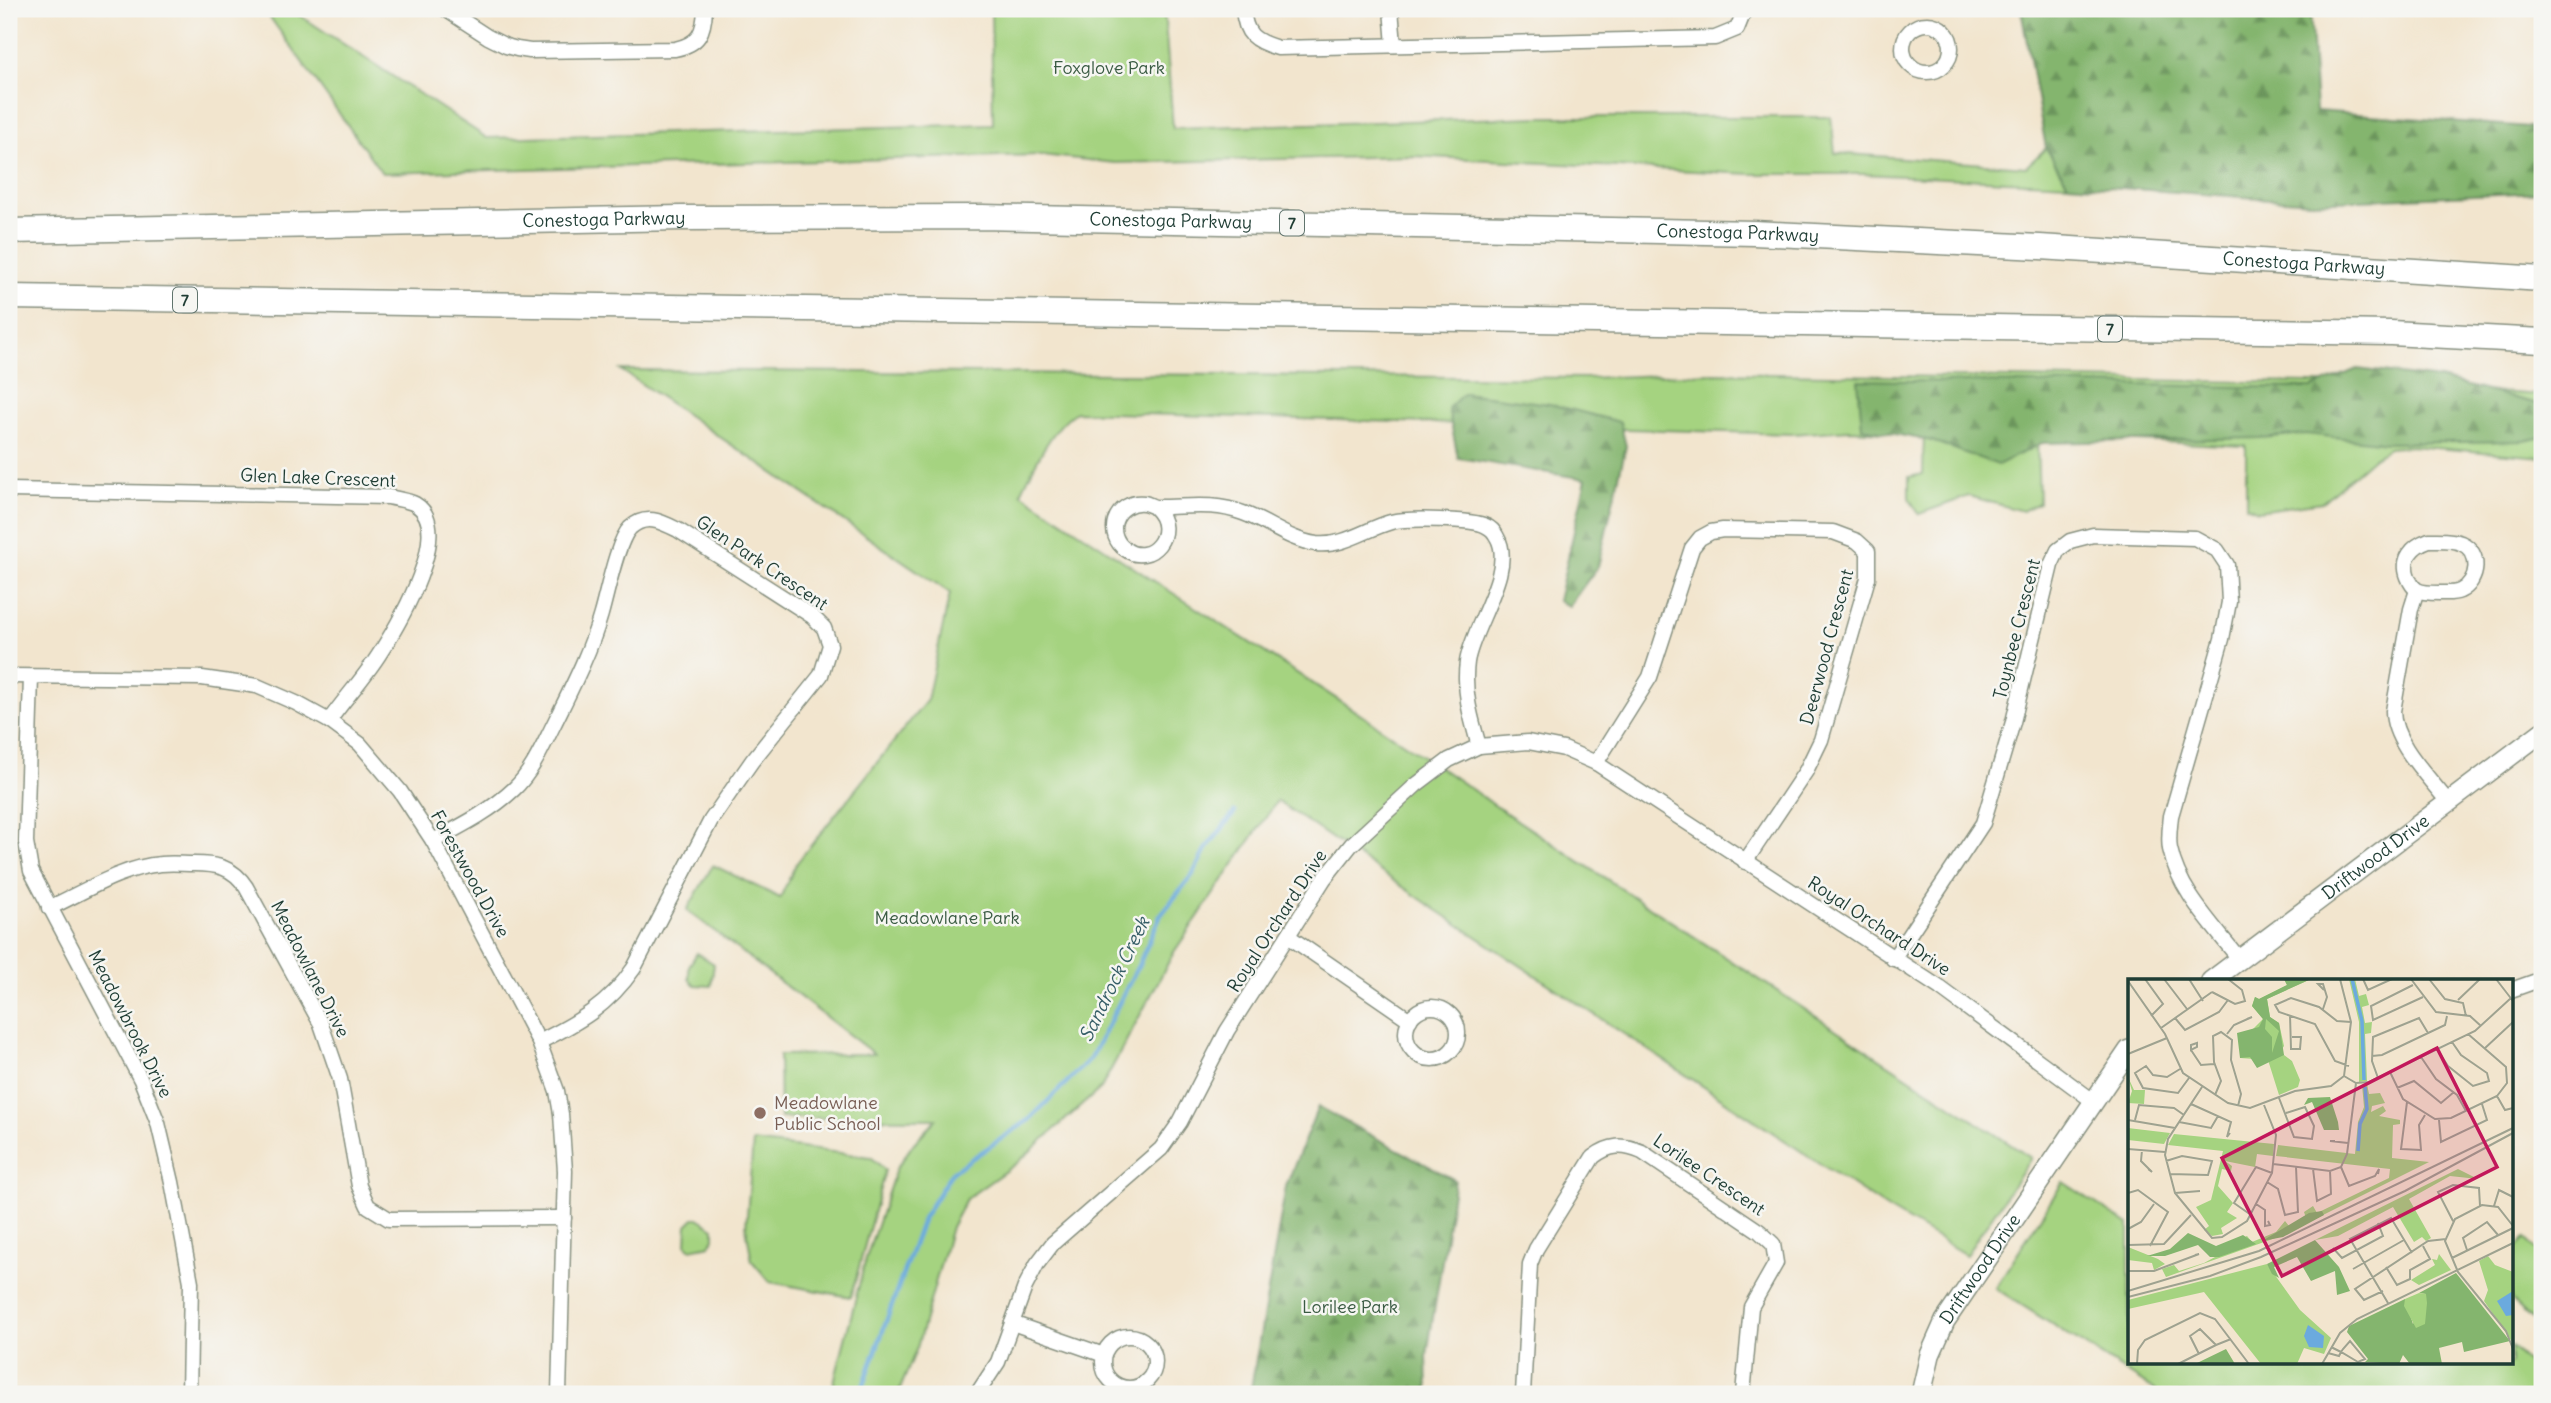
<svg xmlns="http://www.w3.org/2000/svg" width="2551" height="1403" viewBox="0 0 2551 1403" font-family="Delius,sans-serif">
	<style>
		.green { fill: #a5d380; stroke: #62885a; stroke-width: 2 }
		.forest { fill: url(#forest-firs); stroke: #527951; stroke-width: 2 }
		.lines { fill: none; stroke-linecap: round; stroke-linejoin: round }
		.stream { stroke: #6baade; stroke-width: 4.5 }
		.street-casing { stroke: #889181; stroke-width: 17 }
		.secondary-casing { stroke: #889181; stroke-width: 22 }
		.highway-casing { stroke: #889181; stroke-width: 27 }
		.street { stroke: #fff; stroke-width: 14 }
		.secondary { stroke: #fff; stroke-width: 19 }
		.highway { stroke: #fff; stroke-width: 24 }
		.education-dot { fill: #8d6e63; stroke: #f6f6f2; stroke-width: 2.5 }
		.labels { text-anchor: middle; stroke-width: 5; stroke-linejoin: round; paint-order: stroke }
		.shield { fill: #f6f6f2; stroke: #60746d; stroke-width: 2 }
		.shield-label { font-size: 16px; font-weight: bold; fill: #1f3d34 }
		.park-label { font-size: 18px; fill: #3a5b43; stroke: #f6f6f2 }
		.street-label { font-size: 18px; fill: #1f3d34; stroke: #f6f6f2 }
		.education-label { font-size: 18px; fill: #785e54; stroke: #f6f6f2; text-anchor: start }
		.water-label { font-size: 19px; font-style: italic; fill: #365e67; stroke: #f6f6f2 }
		.inset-river { fill: none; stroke: #6baade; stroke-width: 3.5 }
		.inset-road { fill: none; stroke: #9ea290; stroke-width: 2 }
		.view { fill: #c2185b; fill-opacity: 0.15; stroke: #c2185b; stroke-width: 3.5 }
		.inset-edge { fill: none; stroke: #1f3d34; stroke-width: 3.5 }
	</style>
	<defs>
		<pattern id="forest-firs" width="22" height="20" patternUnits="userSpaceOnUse" patternTransform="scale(1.75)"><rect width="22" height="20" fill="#84b56e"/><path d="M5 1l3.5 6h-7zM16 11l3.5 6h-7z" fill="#6b945b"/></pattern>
	</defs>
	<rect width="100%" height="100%" fill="#f6f6f2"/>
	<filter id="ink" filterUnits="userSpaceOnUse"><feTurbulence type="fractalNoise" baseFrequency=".0143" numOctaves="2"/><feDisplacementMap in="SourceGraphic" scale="14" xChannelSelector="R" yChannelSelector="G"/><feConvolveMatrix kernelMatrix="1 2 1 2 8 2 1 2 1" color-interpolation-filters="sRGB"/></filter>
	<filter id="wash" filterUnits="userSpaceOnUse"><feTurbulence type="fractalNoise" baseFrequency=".00686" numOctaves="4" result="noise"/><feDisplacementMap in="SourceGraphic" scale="28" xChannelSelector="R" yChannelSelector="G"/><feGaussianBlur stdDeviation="1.57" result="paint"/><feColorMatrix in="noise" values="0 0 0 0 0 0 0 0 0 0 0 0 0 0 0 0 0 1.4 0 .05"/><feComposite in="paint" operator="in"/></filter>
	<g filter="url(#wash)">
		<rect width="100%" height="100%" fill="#f2e5ce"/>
		<g class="green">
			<polygon points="264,9 290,9 487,138 993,124 991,9 1164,9 1173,128 1540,117 1831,117 1835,153 2026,167 2046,148 2068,184 1862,174 1750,174 1413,156 1115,163 1041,155 382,173"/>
			<path d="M 621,370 L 1587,378 L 1712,373 L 2369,384 L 2542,395 L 2542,457 L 2411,446 L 2389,448 L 2374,457 L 2322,502 L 2258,511 L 2246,506 L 2246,446 L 2073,438 L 2037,439 L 2039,503 L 2022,511 L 1969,496 L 1919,514 L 1909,498 L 1909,477 L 1923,474 L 1924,434 L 1850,430 L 1791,434 L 1076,412 C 1052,426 1033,468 1021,493 C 1177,599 1339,696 1494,805 L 2031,1158 L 1966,1255 L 1890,1210 L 1435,909 L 1277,801 L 1174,952 L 1101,1088 L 1018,1162 L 966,1199 L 951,1227 L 917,1348 L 898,1394 L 831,1394 L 866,1258 L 896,1169 L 914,1143 L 936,1119 L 780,1118 L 779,1055 L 874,1054 L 687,910 L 713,865 L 780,898 L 796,864 L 927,700 L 950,593 Z"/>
			<polygon points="697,953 714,964 711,986 695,985 689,979 689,966"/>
			<polygon points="753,1142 871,1157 885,1170 851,1297 770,1282 752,1261 746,1227"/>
			<polygon points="2063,1182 2129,1225 2129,1363 2511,1363 2511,1347 2535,1368 2542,1360 2542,1394 2161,1394 1995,1288"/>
			<polygon points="694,1218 698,1218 714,1228 714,1238 710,1245 691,1249 686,1244 687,1225"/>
			<polygon points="2525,1239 2542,1255 2542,1329 2511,1300 2511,1254"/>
		</g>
		<g class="forest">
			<polygon points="2021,9 2310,9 2316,111 2542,128 2542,192 2312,202 2068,184 2046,148"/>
			<polygon points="2357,369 2440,379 2542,405 2542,437 2525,441 2387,443 2306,434 2260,438 2042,443 1998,465 1932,441 1862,428 1858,380 2312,388"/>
			<polygon points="1464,393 1550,404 1620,422 1626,446 1598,566 1569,606 1558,601 1586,479 1458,458 1448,408"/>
			<polygon points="1318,1107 1455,1180 1427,1355 1428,1394 1250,1394 1286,1186"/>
		</g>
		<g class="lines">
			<polyline class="stream" points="862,1390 922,1220 952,1172 1029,1120 1091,1058 1139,964 1160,916 1193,874 1206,849 1235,812"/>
		</g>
	</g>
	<g filter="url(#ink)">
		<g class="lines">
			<g class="street-casing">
				<g id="street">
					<path d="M 445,9 L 488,37 L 506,46 L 517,49 L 530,51 L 675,49 C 699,44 704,33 705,9"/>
					<path d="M 1243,9 C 1245,35 1254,41 1278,48 L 1715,38 L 1737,29 L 1745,9"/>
					<polyline points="1391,9 1394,45"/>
					<circle cx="1927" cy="48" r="24"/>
					<path d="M 9,490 L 389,497 C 396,499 408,500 415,504 C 456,528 398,625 380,653 C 365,677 345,698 329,721"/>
					<path d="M 1155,508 C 1180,532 1150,568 1125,549 C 1116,543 1112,531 1115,521 C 1119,509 1131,501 1144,503 C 1150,504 1153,508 1159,507 C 1188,507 1214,502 1243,513 C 1268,522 1289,540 1316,544 C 1343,547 1366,529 1391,522 C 1406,518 1474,519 1486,526 C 1491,528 1495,533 1497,537 C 1516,569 1472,627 1467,662 C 1463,691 1471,718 1479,746"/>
					<path d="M 2429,540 C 2439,540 2451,539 2461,543 C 2482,552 2479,582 2460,591 C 2453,594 2446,593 2439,593 C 2433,593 2423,593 2417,590 C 2413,587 2410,582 2408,577 C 2401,559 2412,546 2429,540 Z"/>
					<path d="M 2417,590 L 2411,609 L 2393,711 C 2393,743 2429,777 2448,802"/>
					<polyline points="9,676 202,678 257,686 296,703 329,721 360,744 400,791 433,841 539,1042 557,1091 561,1114 565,1171 559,1394"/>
					<polyline points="31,677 26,842 31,871 141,1080 158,1123 172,1182 191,1282 189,1394"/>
					<polyline points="1596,763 1650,677 1692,548 1700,538 1711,532 1723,530 1833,532 1857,541 1868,551 1868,578 1821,740 1806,771 1745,862"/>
					<path d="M 433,841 C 461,826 491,811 514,789 C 532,772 542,748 553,726 C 571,689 590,653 601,614 C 607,594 617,541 630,528 C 646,513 662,522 678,530 L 812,616 L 824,628 L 830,645 L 821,675 L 752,761 L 711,820 L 634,968 C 608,1006 579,1022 539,1042"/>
					<path d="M 49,908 C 84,892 122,867 161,864 C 172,863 183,864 194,864 C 217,864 233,867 246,887 L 321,1024 L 340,1079 L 359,1186 L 368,1206 L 389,1219 L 564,1218"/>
					<polyline points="1288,936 1410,1020"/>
					<path d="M 1893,959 L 1983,823 L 2013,722 L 2051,565 L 2058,550 L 2070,541 L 2093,535 L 2195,538 L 2217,550 L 2227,565 L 2229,602 L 2222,639 L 2171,816 C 2170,826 2168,838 2170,849 C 2179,892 2214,926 2240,960"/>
					<polyline points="2511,990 2542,979"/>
					<circle cx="1432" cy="1033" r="26"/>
					<polyline points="1012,1323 1104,1355"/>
					<circle cx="1129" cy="1362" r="26"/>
					<polyline points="977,1394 998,1362 1025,1287 1037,1264 1053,1243 1161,1149 1180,1122 1227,1031 1324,879 1351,845 1416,785 1449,760 1479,746 1528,742 1564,749 1596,763 1940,988 2093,1101"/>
					<path d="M 1523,1394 L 1530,1264 L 1536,1249 L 1593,1157 C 1610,1144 1623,1144 1642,1152 L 1759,1231 L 1773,1244 L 1776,1263 L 1751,1307 L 1743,1394"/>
				</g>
			</g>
			<g class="secondary-casing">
				<g id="secondary">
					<path id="s1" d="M 2211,981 L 2542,732"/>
					<path id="s2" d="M 1921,1394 L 1930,1355 L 1945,1321 L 2129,1050"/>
				</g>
			</g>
			<g class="highway-casing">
				<g id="highway">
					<path id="s3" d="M 9,231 L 681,218 L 982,217 L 1754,233 L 2040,247 L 2542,279"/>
					<polyline points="9,297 2391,333 2542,341"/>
				</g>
			</g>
			<use href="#street" class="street"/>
			<use href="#secondary" class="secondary"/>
			<use href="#highway" class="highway"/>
		</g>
	</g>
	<circle class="education-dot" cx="760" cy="1113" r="7"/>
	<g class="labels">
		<g class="shield">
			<rect x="1280" y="210.5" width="24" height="25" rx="5"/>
			<rect x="173" y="287.5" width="24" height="25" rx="5"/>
			<rect x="2098" y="316.5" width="24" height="25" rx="5"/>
		</g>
		<g class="shield-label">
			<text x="1292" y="229">7</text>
			<text x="185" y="306">7</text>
			<text x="2110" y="335">7</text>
		</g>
		<g class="park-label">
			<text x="1109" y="74">Foxglove Park</text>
			<text x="947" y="924">Meadowlane Park</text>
			<text x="1350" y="1313">Lorilee Park</text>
		</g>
		<g class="street-label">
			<text dy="6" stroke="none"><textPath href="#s3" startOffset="595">Conestoga Parkway</textPath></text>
			<text dy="6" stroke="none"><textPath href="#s3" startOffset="1162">Conestoga Parkway</textPath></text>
			<text dy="6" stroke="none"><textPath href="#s3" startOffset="1729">Conestoga Parkway</textPath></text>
			<text dy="6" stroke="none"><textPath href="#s3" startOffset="2296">Conestoga Parkway</textPath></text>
			<text transform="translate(318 478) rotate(2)" y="6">Glen Lake Crescent</text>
			<text transform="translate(762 563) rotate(34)" y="6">Glen Park Crescent</text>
			<text transform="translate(2017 629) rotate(-76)" y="6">Toynbee Crescent</text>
			<text transform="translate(1827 647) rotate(-75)" y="6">Deerwood Crescent</text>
			<text dy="6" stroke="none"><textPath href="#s1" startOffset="206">Driftwood Drive</textPath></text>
			<text transform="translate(470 874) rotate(61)" y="6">Forestwood Drive</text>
			<text transform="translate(1277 921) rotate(-57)" y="6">Royal Orchard Drive</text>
			<text transform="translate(1879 926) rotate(33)" y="6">Royal Orchard Drive</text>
			<text transform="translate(310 969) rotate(63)" y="6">Meadowlane Drive</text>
			<text transform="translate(130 1024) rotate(63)" y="6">Meadowbrook Drive</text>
			<text transform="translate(1709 1175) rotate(34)" y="6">Lorilee Crescent</text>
			<text dy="6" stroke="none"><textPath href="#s2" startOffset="140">Driftwood Drive</textPath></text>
		</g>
		<g class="education-label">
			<text x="774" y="1109">Meadowlane<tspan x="774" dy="21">Public School</tspan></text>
		</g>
		<g class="water-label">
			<text transform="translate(1114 979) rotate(-64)" y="7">Sandrock Creek</text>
		</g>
	</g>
	<g transform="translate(2128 979)">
		<rect width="385" height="385" fill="#f2e5ce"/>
		<path d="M 156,0 L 183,0 L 139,20 L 142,38 L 151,44 L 156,67 L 152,73 L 164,82 L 172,101 L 170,108 L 151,116 L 140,81 L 112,79 L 113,62 L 135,40 L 124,27 L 127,18 L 131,20 L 159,6 ZM 221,0 L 227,0 L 231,17 L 238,15 L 241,26 L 234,28 L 237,44 L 244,43 L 243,54 L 237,55 L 239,102 L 231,103 L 231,43 ZM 0,98 L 6,111 L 17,111 L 16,125 L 0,124 L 4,112 ZM 239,105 L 241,115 L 252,114 L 257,124 L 244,127 L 243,133 L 255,127 L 258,132 L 251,137 L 272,141 L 272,145 L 265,146 L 264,179 L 301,183 L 153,257 L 38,298 L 34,290 L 46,286 L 51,292 L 76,284 L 87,278 L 84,271 L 119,257 L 124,263 L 148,253 L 157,242 L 161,247 L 178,239 L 176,233 L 185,227 L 189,234 L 261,199 L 262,190 L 148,177 L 150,166 L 227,175 L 230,143 L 236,128 L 234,106 ZM 0,149 L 42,154 L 36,165 L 0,161 ZM 46,155 L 146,165 L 145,177 L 129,175 L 127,188 L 97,182 L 104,187 L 103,192 L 94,190 L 90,207 L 105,224 L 99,233 L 109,239 L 93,249 L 95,255 L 84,257 L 76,251 L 81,247 L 68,228 L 83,221 L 95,172 L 40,166 ZM 330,190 L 350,200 L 322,197 L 281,220 L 303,259 L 298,262 L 294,258 L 286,263 L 265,228 L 210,257 L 187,261 ZM 0,268 L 30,280 L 37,285 L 26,291 L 24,284 L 0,281 ZM 311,275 L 323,291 L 291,306 L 283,301 L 307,286 L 304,280 L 309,281 ZM 360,277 L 367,286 L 385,293 L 385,364 L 356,322 L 360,311 L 351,282 ZM 139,285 L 172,331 L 203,359 L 196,375 L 176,369 L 169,385 L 133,385 L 76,313 L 0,330 L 0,321 Z" fill="#a5d380"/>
		<path d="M 156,0 L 183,0 L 139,20 L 142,38 L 151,44 L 156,76 L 129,89 L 122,78 L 112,79 L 109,54 L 131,48 L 135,40 L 124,27 L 127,18 L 131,20 L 159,6 ZM 138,40 L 151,52 L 144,74 L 144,58 L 137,50 ZM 202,118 L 210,143 L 211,151 L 196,151 L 184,123 L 176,126 L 180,119 ZM 194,232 L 196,236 L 155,258 L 134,262 L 181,234 ZM 60,254 L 88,267 L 115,256 L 128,265 L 91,278 L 82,278 L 70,266 L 37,277 L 19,277 L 42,270 ZM 187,261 L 211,288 L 222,312 L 209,316 L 207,292 L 183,302 L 169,278 L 146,288 L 151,299 L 144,295 L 139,285 ZM 328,294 L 382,362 L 336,373 L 334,363 L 311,369 L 314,385 L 282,385 L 275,376 L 271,385 L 237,383 L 240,380 L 219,353 L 221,347 L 277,320 L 285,345 L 298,315 L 291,314 ZM 98,370 L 107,385 L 67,385 Z" fill="#84b56e" fill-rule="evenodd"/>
		<path d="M 371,302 L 379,309 L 385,306 L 378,337 L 385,336 L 385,356 L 362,322 L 369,315 ZM 291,314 L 298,315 L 299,324 L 297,345 L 288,349 L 276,327 L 277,320 Z" fill="#a5d380"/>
		<path d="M 385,312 L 385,336 L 378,337 L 369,322 ZM 180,346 L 196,357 L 195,369 L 181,368 L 176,357 Z" fill="#6baade"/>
		<path class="inset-river" d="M 224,0 L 234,42 L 236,101M 230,172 L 232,145 L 239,130 L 237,108"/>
		<path class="inset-road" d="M 17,0 L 35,25 L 23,37M 36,0 L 59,30M 61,0 L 75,22M 235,0 L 240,11 L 264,0M 283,0 L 308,33 L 342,37 L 353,47M 301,0 L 317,20 L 335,24 L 338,37M 368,0 L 385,22M 0,2 L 37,55 L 55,94 L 100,124 L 122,129 L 167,112 L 203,107 L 216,97 L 223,43 L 212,0M 285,6 L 243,27 L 245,41 L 295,18M 84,13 L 107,25 L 117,22 L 114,11 L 100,0M 330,21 L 352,0M 195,30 L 199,18 L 195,5 L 190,5 L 196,11M 162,36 L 163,70 L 172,70 L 173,58 L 164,58M 47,39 L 57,51 L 91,33 L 100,21M 33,49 L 84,13M 99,55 L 106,46 L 124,38 L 119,40M 69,64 L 69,68 L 63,71 L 63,66 ZM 309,70 L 320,87 L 345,107 L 361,102 L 359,94 L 333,76 L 324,63M 356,70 L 385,43M 63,71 L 73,86 L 86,85M 0,75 L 39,59M 244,77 L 254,76 L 317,46 L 319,37M 293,78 L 308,100 L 329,116 L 338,132M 221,87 L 207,82 L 187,45 L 151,33 L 147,26 L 163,19 L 191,28 L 209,42 L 223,43M 52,90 L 39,98 L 25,96 L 18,87 L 7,94 L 15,109 L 50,114 L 61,99M 262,93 L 275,120 L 307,140 L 323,139 L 369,117 L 379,104 L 378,88 L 340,55M 216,97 L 228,104 L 241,103 L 347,52 L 383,19M 250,99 L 244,82 L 245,58 L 291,39 L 300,54M 74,108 L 40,160 L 37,176 L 47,214 L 84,259 L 94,258 L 119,242 L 144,194 L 148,156 L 136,126M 269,109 L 286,102 L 313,124 L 326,113M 87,116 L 93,102 L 86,83 L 85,57 L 93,53 L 104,61 L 103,81 L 113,115 L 110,127M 369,117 L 377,131 L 385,129M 151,119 L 166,158 L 184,160 L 186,147 L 177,128 L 158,134M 279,123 L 273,170 L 293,171 L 291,146 L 297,136M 63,125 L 103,143 L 99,158 L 102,154M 0,141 L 47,149M 7,141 L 11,126 L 46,129 L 56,136M 311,141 L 313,163 L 359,141 L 354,125M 51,143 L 83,149 L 90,137M 207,162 L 202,162 L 220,164M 0,170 L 37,173M 14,171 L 13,182 L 24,193 L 20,190M 38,182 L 54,177 L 84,182 L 80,196 L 42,195M 145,185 L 202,192 L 213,188 L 219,175 L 228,104M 213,188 L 221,207 L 247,197 L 251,190 L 250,195M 185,190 L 189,222 L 203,215 L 202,192M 139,203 L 150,210 L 157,236 L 170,233 L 168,188M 0,214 L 10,211 L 40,233 L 22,267M 47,214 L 72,212M 128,225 L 137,231 L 137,247 L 142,246 L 140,242M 366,227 L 371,211 L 385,218M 123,236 L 106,224 L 128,188 L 144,194M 325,242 L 310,213 L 325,206 L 351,209 L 352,227M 385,247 L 370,228 L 354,226 L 327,240 L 317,262 L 330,293 L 378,352 L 385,370M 0,250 L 13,243 L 26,225M 0,266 L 36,265 L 63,236M 205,269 L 214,279 L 255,257 L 250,244M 339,271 L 335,259 L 359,243 L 370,256M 324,279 L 385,249M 258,288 L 269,306 L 282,300 L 282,291 L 302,280 L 295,267M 225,290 L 276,261M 0,292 L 26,292 L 71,275 L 67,276M 0,312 L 131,272 L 385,149M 255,312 L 236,321 L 227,310 L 300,262 L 318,260M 0,318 L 82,297 L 133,278 L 277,212 L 385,154M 260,324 L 222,260 L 263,239 L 284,274M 200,374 L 211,377 L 213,373 L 215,370 L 222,362 L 237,380 L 230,383 L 213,373 L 203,368M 71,375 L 62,357 L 72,350 L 88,366 L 103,360M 9,385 L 10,371 L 17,361 L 72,334 L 87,340 L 121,385M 50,385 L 88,366M 194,385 L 212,354 L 229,340 L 385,264"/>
		<path class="view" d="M 309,69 L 369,188 L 154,297 L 94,179 Z"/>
		<rect width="385" height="385" class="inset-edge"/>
	</g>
	<rect width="2551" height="1403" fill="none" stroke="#f6f6f2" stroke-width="35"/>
</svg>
